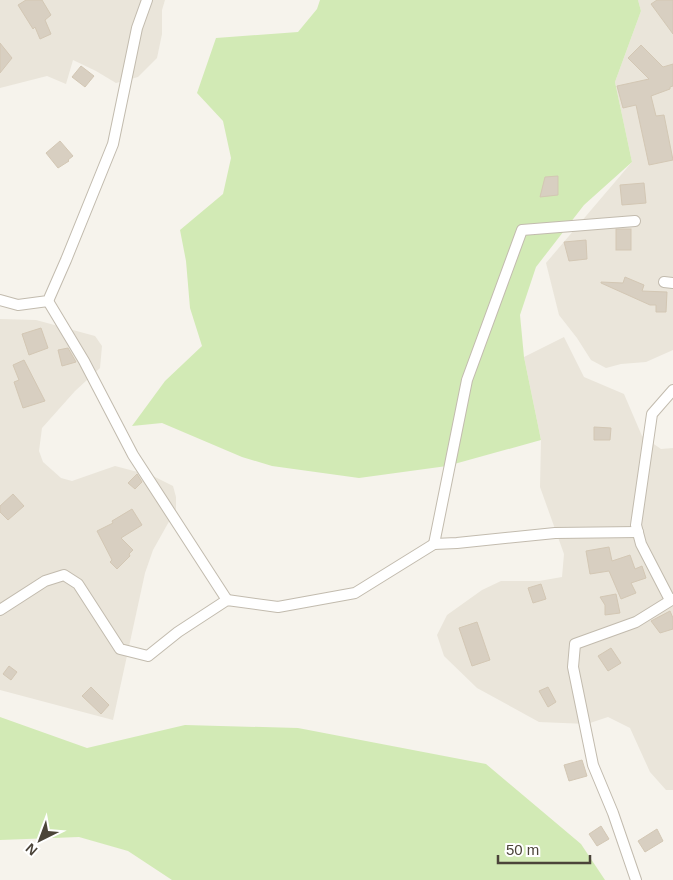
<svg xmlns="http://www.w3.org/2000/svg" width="673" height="880" viewBox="0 0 673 880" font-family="Arial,sans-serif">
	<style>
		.residential { fill: #eae5da }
		.green { fill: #d2eab5 }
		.building { fill: #d8cfc1; stroke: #d3c7b4 }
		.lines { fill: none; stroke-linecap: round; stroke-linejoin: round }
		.minor-casing { stroke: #c2bbae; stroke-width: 12 }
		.minor { stroke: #fff; stroke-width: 10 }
	</style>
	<rect width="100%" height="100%" fill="#f6f3ec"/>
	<g class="residential">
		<polygon points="0,0 165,0 162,10 162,34 157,58 138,77 116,83 96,71 73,60 66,84 47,76 0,88"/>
		<polygon points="638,0 673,0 673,350 646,362 621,364 606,368 591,360 577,338 559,315 546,263 632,162 615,82 641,11"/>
		<polygon points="0,319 36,320 95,336 102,346 100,368 75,391 42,428 39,451 43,462 61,478 72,481 115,466 153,476 173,486 176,497 176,509 153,550 145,573 113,720 0,690"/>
		<polygon points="564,337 584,377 624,394 642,436 661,449 673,448 673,790 666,790 650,772 630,728 608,717 587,724 539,722 477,688 444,656 437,635 447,615 482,590 501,581 539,581 562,577 564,554 540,487 541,440 524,357"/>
	</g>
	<g class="green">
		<polygon points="320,0 638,0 641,11 615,82 632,162 584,205 536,267 520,315 524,357 541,440 447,466 359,478 272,466 242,457 162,423 132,426 165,381 202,346 190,308 186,261 180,230 223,194 231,158 223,121 197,93 216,38 298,32 317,9"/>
		<polygon points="0,717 87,748 185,725 298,728 486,764 581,844 605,880 172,880 128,851 79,837 0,840"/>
	</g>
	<g class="building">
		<polygon points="26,0 42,0 51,15 45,20 51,34 40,39 35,27 33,29 18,5"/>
		<polygon points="657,0 673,0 673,34 651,4"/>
		<polygon points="0,43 12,58 0,73"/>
		<polygon points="641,45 663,67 673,64 673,86 670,87 670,89 651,96 656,116 664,115 673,160 649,165 636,105 623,108 617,86 649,79 628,58"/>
		<polygon points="81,66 94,76 85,87 72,77"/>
		<polygon points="60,141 73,156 68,160 69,161 58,168 46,153"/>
		<polygon points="558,176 558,195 540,197 545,177"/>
		<polygon points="644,183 646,203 622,205 620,185"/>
		<rect x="616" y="229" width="15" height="21"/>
		<polygon points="586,240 587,259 569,261 564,242"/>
		<polygon points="625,277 644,285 642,291 667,292 666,312 656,312 656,305 650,305 601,283 601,282 623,283"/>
		<polygon points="41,328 48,348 29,355 22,334"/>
		<polygon points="68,348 76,362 62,366 58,350"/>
		<polygon points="24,360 45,401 23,408 14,382 19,380 13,365"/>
		<polygon points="594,427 611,428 610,440 594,440"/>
		<polygon points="137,474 142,482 135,489 128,483"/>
		<polygon points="13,494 24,506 8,520 0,512 0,506"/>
		<polygon points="132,509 142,525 121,538 133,550 129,554 130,556 117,569 110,562 112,560 97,531 113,523 112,521"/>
		<polygon points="609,547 612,561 630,555 635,569 642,566 646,578 631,583 636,593 621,599 609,571 590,574 586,551"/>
		<polygon points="541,584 546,599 533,603 528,588"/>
		<polygon points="616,594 620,613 605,615 605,605 600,597"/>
		<polygon points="670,611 673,618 673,629 660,633 651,621"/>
		<polygon points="477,622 490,660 472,666 459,628"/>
		<polygon points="611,648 621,663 608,671 598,656"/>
		<polygon points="9,666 17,672 11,680 3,674"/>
		<polygon points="91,687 109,705 101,714 82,696"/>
		<polygon points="548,687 556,702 548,707 539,691"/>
		<polygon points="582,760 587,776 569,781 564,765"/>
		<polygon points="601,826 609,839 597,846 589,834"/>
		<polygon points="657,829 663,841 645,852 638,841"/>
	</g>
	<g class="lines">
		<g class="minor-casing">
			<g id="minor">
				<polyline points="664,282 673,283"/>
				<polyline points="0,300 18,305 48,301 66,260 113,144 137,28 147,0"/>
				<polyline points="48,301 84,361 133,455 227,600"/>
				<polyline points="434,544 467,380 522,230 635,221"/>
				<polyline points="670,600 641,544 636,525 652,414 673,390"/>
				<polyline points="0,610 45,581 64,575 78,584 120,649 148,656 178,632 227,600 278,607 355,593 434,544 457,543 555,533 638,532"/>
				<polyline points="636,880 613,813 593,765 573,667 575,644 636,622 673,599"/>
			</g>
		</g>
		<use href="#minor" class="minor"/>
	</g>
	<g transform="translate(40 840) rotate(222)" stroke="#ffffff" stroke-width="4" paint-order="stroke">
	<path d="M0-4L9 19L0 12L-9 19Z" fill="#4b4439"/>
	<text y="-8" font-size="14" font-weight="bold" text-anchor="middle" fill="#4b4439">N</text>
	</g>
	<path d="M498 855v8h92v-8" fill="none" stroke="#4b4439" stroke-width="2.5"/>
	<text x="506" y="855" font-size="15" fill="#4b4439" stroke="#ffffff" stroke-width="4" paint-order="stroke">50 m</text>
</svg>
